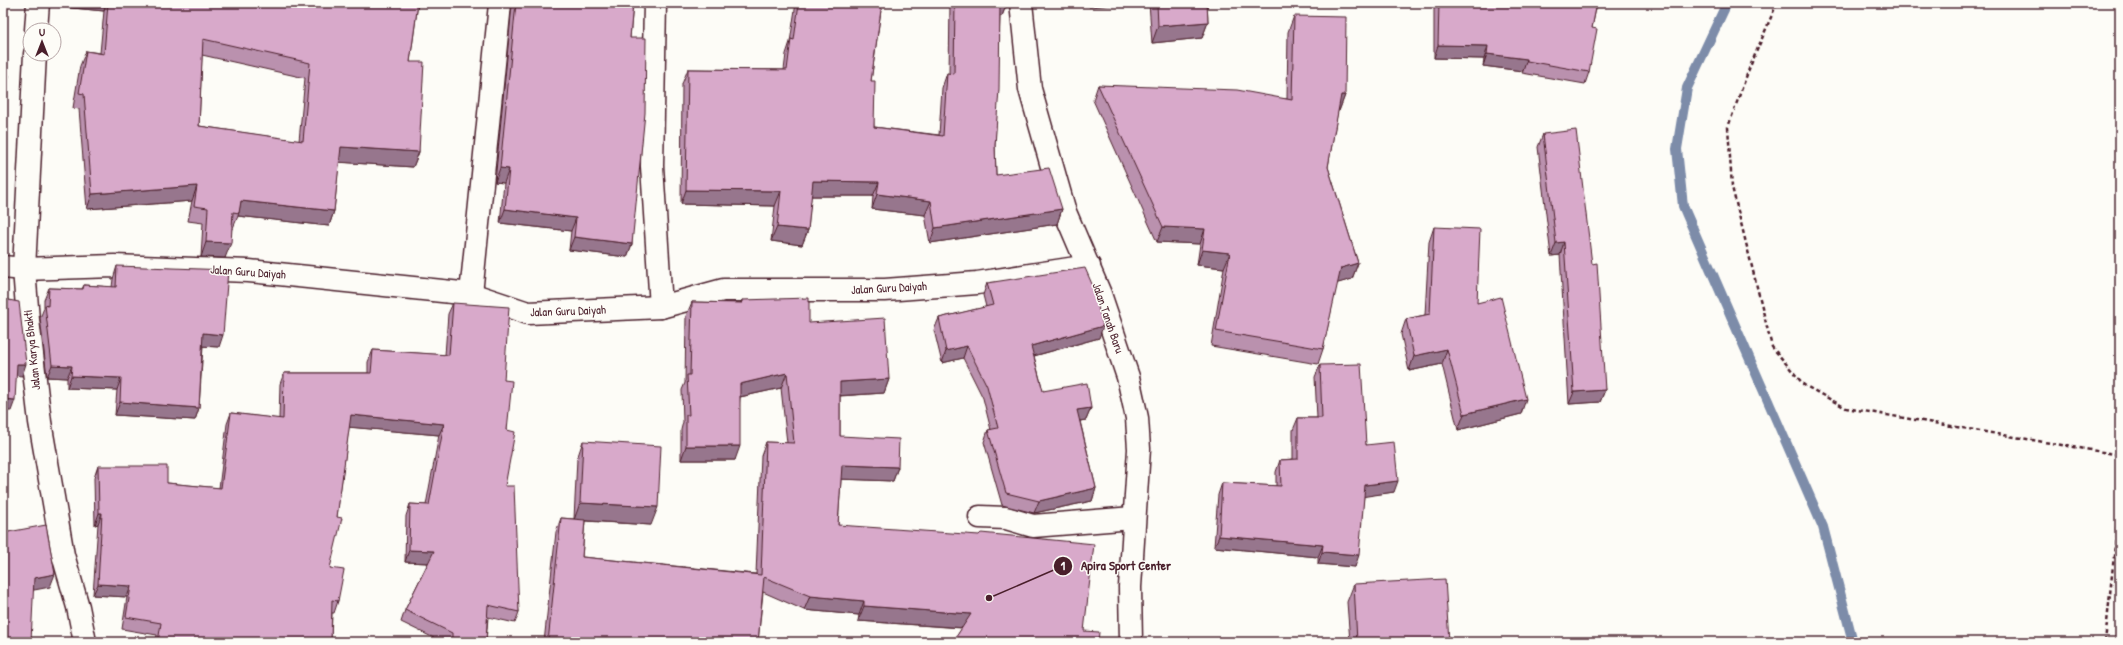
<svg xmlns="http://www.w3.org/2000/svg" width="2123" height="645" viewBox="0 0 2123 645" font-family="'Patrick Hand',sans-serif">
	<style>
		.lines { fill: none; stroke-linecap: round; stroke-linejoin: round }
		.stream { stroke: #7d8ca9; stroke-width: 10 }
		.minor-casing { stroke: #4a1f2b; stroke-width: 25 }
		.major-casing { stroke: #4a1f2b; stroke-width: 25 }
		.path { stroke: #4a1f2b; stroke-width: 2.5; stroke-dasharray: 4 3; stroke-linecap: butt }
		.minor { stroke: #fdfcf7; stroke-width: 22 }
		.major { stroke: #fdfcf7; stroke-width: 22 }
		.wall { fill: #ba91ae; stroke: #4a1f2b; fill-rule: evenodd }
		.shaded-wall { fill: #97768d; stroke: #4a1f2b }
		.building { fill: #d8a9ca; stroke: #4a1f2b; fill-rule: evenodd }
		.labels { text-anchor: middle; stroke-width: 3; stroke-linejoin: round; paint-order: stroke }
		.street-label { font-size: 12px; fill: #4a1f2b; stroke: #fdfcf7 }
		.leader { fill: none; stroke: #4a1f2b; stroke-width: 1.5 }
		.callout-dot { fill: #4a1f2b; stroke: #fdfcf7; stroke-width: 1.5 }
		.mark-label { font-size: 12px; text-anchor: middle; font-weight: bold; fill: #fff }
		.callout-label { font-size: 13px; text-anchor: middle; font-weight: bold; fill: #4a1f2b; stroke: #fdfcf7; stroke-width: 3; stroke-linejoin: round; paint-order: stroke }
	</style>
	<rect width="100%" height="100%" fill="#fdfcf7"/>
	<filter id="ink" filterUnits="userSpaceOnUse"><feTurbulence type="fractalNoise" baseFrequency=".025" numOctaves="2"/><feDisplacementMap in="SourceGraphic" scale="8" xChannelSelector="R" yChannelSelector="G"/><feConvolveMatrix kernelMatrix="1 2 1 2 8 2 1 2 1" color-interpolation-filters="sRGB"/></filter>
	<g filter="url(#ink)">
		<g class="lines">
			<polyline class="stream" points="1727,3 1687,88 1677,149 1683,206 1823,527 1853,642"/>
			<g class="minor-casing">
				<g id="minor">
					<polyline points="655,3 652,166 661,307"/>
					<polyline points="36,30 38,3"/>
					<polyline points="35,54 24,269 28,320 40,422 63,555 78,607 85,642"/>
					<polyline points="3,267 24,269 114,266 249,271 471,294 528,313 661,307 723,290 885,290 977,283 1089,266"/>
					<polyline points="471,294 500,4"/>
					<polyline points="980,517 1006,518 1033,526 1133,518"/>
				</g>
			</g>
			<g class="major-casing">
				<polyline id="major" points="1021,3 1030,89 1065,212 1100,294 1128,377 1137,418 1139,449 1130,587 1131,642"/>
			</g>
			<g class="path">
				<polyline points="1777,3 1749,69 1728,127 1732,187 1772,347 1804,385 1846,408 2120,455"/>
				<polyline points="2105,642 2120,498"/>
			</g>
			<use href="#minor" class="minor"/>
			<use href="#major" class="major"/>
		</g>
		<g class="wall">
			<path d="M 53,3 L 263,3 L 268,4 L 312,4 L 312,3 L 418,3 L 410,62 L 419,152 L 413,167 L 339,162 L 334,211 L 329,226 L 238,216 L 233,228 L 232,228 L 225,258 L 201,257 L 203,223 L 188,221 L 192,201 L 87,209 L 79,109 L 73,108 L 80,66 L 86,51 L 100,53 L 104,11 L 52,6 ZM 202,55 L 305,78 L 299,141 L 199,126 Z"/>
			<polygon points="512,3 633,3 630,38 632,244 627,257 569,250 571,231 500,223 504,183 495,182 512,5"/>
			<polygon points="796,3 882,3 871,81 874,127 939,135 942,88 947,73 949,74 950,3 1007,3 1002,16 1000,16 995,145 996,175 1062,209 1057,224 930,243 925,215 872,209 873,196 811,196 808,230 802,245 771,241 775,206 681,204 682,84 688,69 784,70 786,54 790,42"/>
			<polygon points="1149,3 1207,3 1208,22 1202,38 1152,43"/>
			<polygon points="1434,3 1597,3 1592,28 1589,72 1585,84 1522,73 1523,71 1483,66 1484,59 1434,58"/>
			<polygon points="1294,16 1345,95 1339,111 1338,110 1328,167 1358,263 1352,279 1337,283 1323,349 1318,364 1211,346 1224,268 1197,265 1200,244 1157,242 1093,100 1098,85 1287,99 1288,32"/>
			<polygon points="1543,134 1605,390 1600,402 1569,404 1560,255 1551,256 1538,147"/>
			<polygon points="1434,227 1477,303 1521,414 1458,430 1442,364 1409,371 1401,334 1406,319 1425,315 1429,242"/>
			<polygon points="117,266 219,347 203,346 199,408 195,420 115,415 117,390 67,388 67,378 47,377 40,318 44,308 44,300 49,288 82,289 84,285 112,287 113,279"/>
			<polygon points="987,283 1099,338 1034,356 1043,391 1091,408 1086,420 1080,421 1096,488 1092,501 1034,513 1002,505 984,442 988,430 991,430 983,398 963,358 942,363 934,330 939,318 986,307 983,295"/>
			<polygon points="742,300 809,323 889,379 884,393 840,396 840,436 898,467 893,481 841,479 838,525 1084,631 1098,642 953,642 962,628 858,621 859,615 804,610 763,592 758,642 544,642 556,532 561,518 574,519 577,459 583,441 651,525 585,521 582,557 756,574 761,456 766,442 787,443 781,388 740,397 735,460 681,460 681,430 683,422 682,390 685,383 686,316 692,302 741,303"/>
			<polygon points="453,303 504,380 507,430 505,486 519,612 515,623 488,617 486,642 442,642 401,622 405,610 428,563 405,562 406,516 410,504 426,505 439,435 349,427 330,568 338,601 334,613 332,613 331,642 156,642 157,635 122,629 127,597 93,595 98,524 95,525 94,478 98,466 167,483 219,488 227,424 231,413 279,419 280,384 284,373 368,373 368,362 373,350 445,355 448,314"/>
			<polygon points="1320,365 1394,492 1364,496 1355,567 1318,564 1318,557 1214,547 1218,495 1222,483 1276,486 1276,472 1280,460 1293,459 1293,430 1298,418 1317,418 1315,377"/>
			<polygon points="1354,584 1449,642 1350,642 1347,602"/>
		</g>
		<g class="shaded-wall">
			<polygon points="53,3 106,3 104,11 52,6"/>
			<polygon points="1000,3 1007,3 1002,16 995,15"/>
			<polygon points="1091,3 1141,3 1089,7"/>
			<polygon points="1208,22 1202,38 1152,43 1158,26"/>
			<polygon points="1438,45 1488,46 1484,59 1434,58"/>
			<polygon points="1487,54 1527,59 1523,71 1483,66"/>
			<polygon points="1341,95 1345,95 1339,111 1335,110"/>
			<polygon points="341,147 419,152 413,167 336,162"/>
			<polygon points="500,168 509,169 504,183 495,182"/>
			<polygon points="813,181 879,182 873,196 808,196"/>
			<polygon points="197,186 192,201 87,209 92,194"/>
			<polygon points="686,190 781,191 775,206 681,204"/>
			<polygon points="877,194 931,201 925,215 872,209"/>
			<polygon points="241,201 334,211 329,226 238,216"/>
			<polygon points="505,209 576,218 571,231 500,223"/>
			<polygon points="1062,209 1057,224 930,243 935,228"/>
			<polygon points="777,227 808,230 802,245 771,241"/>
			<polygon points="1163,227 1205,229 1200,244 1157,242"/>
			<polygon points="574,237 632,244 627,257 569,250"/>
			<polygon points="206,242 231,243 225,258 201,257"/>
			<polygon points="1564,242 1560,255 1551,256 1556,243"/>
			<polygon points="1202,250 1230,253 1224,268 1197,265"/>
			<polygon points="1358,263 1352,279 1335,284 1341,268"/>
			<polygon points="1103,326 1099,338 1026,358 1031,346"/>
			<polygon points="203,333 223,335 219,347 199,346"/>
			<polygon points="967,346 963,358 942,363 946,351"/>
			<polygon points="1447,349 1442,364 1409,371 1414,356"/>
			<polygon points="17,364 26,364 22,376 12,375"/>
			<polygon points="52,365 72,366 67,378 47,377"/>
			<polygon points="787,373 781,388 735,398 740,384"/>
			<polygon points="71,376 121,378 117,390 67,388"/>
			<polygon points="889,379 884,393 835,396 840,382"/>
			<polygon points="1605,390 1600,402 1569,404 1574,392"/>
			<polygon points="3,399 15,400 11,411 3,411"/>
			<polygon points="1526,399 1521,414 1458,430 1464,414"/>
			<polygon points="120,402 199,408 195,420 115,415"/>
			<polygon points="1091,408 1086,420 1073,422 1077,410"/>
			<polygon points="351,415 444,424 439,435 347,427"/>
			<polygon points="686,446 740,446 735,460 681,460"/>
			<polygon points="842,465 898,467 893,481 837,479"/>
			<polygon points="1398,481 1394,492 1361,497 1365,485"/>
			<polygon points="1096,488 1092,501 1034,513 1039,501"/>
			<polygon points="580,503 658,507 651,525 574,520"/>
			<polygon points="99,513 102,513 98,524 95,525"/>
			<polygon points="1219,536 1323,545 1318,557 1214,547"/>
			<polygon points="409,550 434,551 430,563 405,562"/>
			<polygon points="1322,552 1359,555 1355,567 1318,564"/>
			<polygon points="55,574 50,587 29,591 34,578"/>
			<polygon points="98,584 131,586 127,597 93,595"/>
			<polygon points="810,596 864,601 859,615 804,610"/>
			<polygon points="864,606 971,614 966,628 858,621"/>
		</g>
		<g class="building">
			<polygon points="3,3 7,3 3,44"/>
			<path d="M 108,3 L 263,3 L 268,4 L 316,4 L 316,3 L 418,3 L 410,62 L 424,62 L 419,152 L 341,147 L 334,211 L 241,201 L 239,213 L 233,212 L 231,243 L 206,242 L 208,208 L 194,206 L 197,186 L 92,194 L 84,94 L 79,93 L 86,51 L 104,54 ZM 203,39 L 310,63 L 303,141 L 199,126 Z"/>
			<polygon points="516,3 633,3 630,38 646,38 645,113 632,244 574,237 576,218 505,209 509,169 500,168"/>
			<polygon points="799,3 882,3 871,81 875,81 874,127 943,136 947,73 954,74 955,3 1000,3 999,89 995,145 996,175 1049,168 1062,209 935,228 931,201 877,194 879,182 813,181 808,230 777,227 781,191 686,190 688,69 787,70 791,39 794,40"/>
			<polygon points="1157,3 1207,3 1208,22 1158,26"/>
			<polygon points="1439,3 1597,3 1592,28 1597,29 1589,72 1527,61 1527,59 1487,54 1488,46 1438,45"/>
			<polygon points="1294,16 1346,17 1345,95 1341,95 1328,167 1358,263 1341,268 1323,349 1216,331 1230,253 1202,250 1205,229 1163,227 1098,85 1237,90 1292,100"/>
			<polygon points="3,74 9,75 3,120"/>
			<polygon points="1576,130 1592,264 1597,263 1605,390 1574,392 1564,242 1556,243 1543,134"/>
			<polygon points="1434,227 1480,229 1477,303 1501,297 1526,399 1464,414 1447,349 1414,356 1406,319 1430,314"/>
			<polygon points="117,266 228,270 223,335 203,333 199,408 120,402 121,378 71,376 72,366 52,365 45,305 48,306 49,288 83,289 84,285 116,287"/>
			<polygon points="1085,268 1092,284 1103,326 1031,346 1043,391 1087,383 1091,408 1077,410 1096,488 1039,501 1006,493 988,430 998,428 987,386 967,346 946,351 939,318 993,305 987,283"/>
			<polygon points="809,298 809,323 885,318 889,379 840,382 840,436 899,439 898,467 842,465 838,525 979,535 981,533 1094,544 1084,631 1099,632 1098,642 956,642 954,640 971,614 864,606 864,601 810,596 764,577 758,642 548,642 561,518 585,520 582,557 761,575 766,442 794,443 787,373 740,384 740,446 686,446 686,415 689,415 687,375 690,375 692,302 742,303 742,300"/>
			<polygon points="3,299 19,302 26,364 17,364 15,400 3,399"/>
			<polygon points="453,303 509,307 504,380 512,381 507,430 515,432 505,486 514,486 519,612 488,605 486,642 452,642 452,633 405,610 434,551 409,550 410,504 429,505 444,424 351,415 337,517 342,518 330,568 344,570 338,601 332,600 331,642 158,642 161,623 126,617 131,586 98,584 102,513 99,513 98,466 167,466 167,483 221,488 231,413 283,419 284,373 371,373 373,350 449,355"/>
			<polygon points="1361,364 1366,445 1394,442 1398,481 1365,485 1359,555 1322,552 1323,545 1219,536 1222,483 1281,486 1280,460 1298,459 1298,418 1322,418 1320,365"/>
			<polygon points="583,441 661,446 658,507 580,503"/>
			<polygon points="46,525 55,574 34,578 31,642 3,642 3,533"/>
			<polygon points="1445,579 1449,642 1357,642 1354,584"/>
		</g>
	</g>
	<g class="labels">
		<g class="street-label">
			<text transform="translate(248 272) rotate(4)" y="4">Jalan Guru Daiyah</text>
			<text transform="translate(889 288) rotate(-3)" y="4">Jalan Guru Daiyah</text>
			<text transform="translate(568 311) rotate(-2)" y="4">Jalan Guru Daiyah</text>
			<text transform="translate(1108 318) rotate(71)" y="4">Jalan Tanah Baru</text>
			<text transform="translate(32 350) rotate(-96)" y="4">Jalan Karya Bhakti</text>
		</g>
	</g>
	<path class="leader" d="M989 598L1063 566"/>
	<g class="callout-dot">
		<circle cx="989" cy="598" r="4"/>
		<circle cx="1063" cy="566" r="10"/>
	</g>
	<g class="mark-label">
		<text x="1063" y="570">1</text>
	</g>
	<g class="callout-label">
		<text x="1126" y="570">Apira Sport Center</text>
	</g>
	<rect width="2123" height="645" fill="none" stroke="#fdfcf7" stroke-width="16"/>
	<rect x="8" y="8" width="2107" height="629" fill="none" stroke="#4a1f2b" stroke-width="1.5" filter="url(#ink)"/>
	<g transform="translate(42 42)"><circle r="19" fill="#fdfcf7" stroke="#b5a4a5"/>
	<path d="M0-3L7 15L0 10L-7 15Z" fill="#4a1f2b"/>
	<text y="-6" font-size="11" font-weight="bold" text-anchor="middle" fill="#4a1f2b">U</text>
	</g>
</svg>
